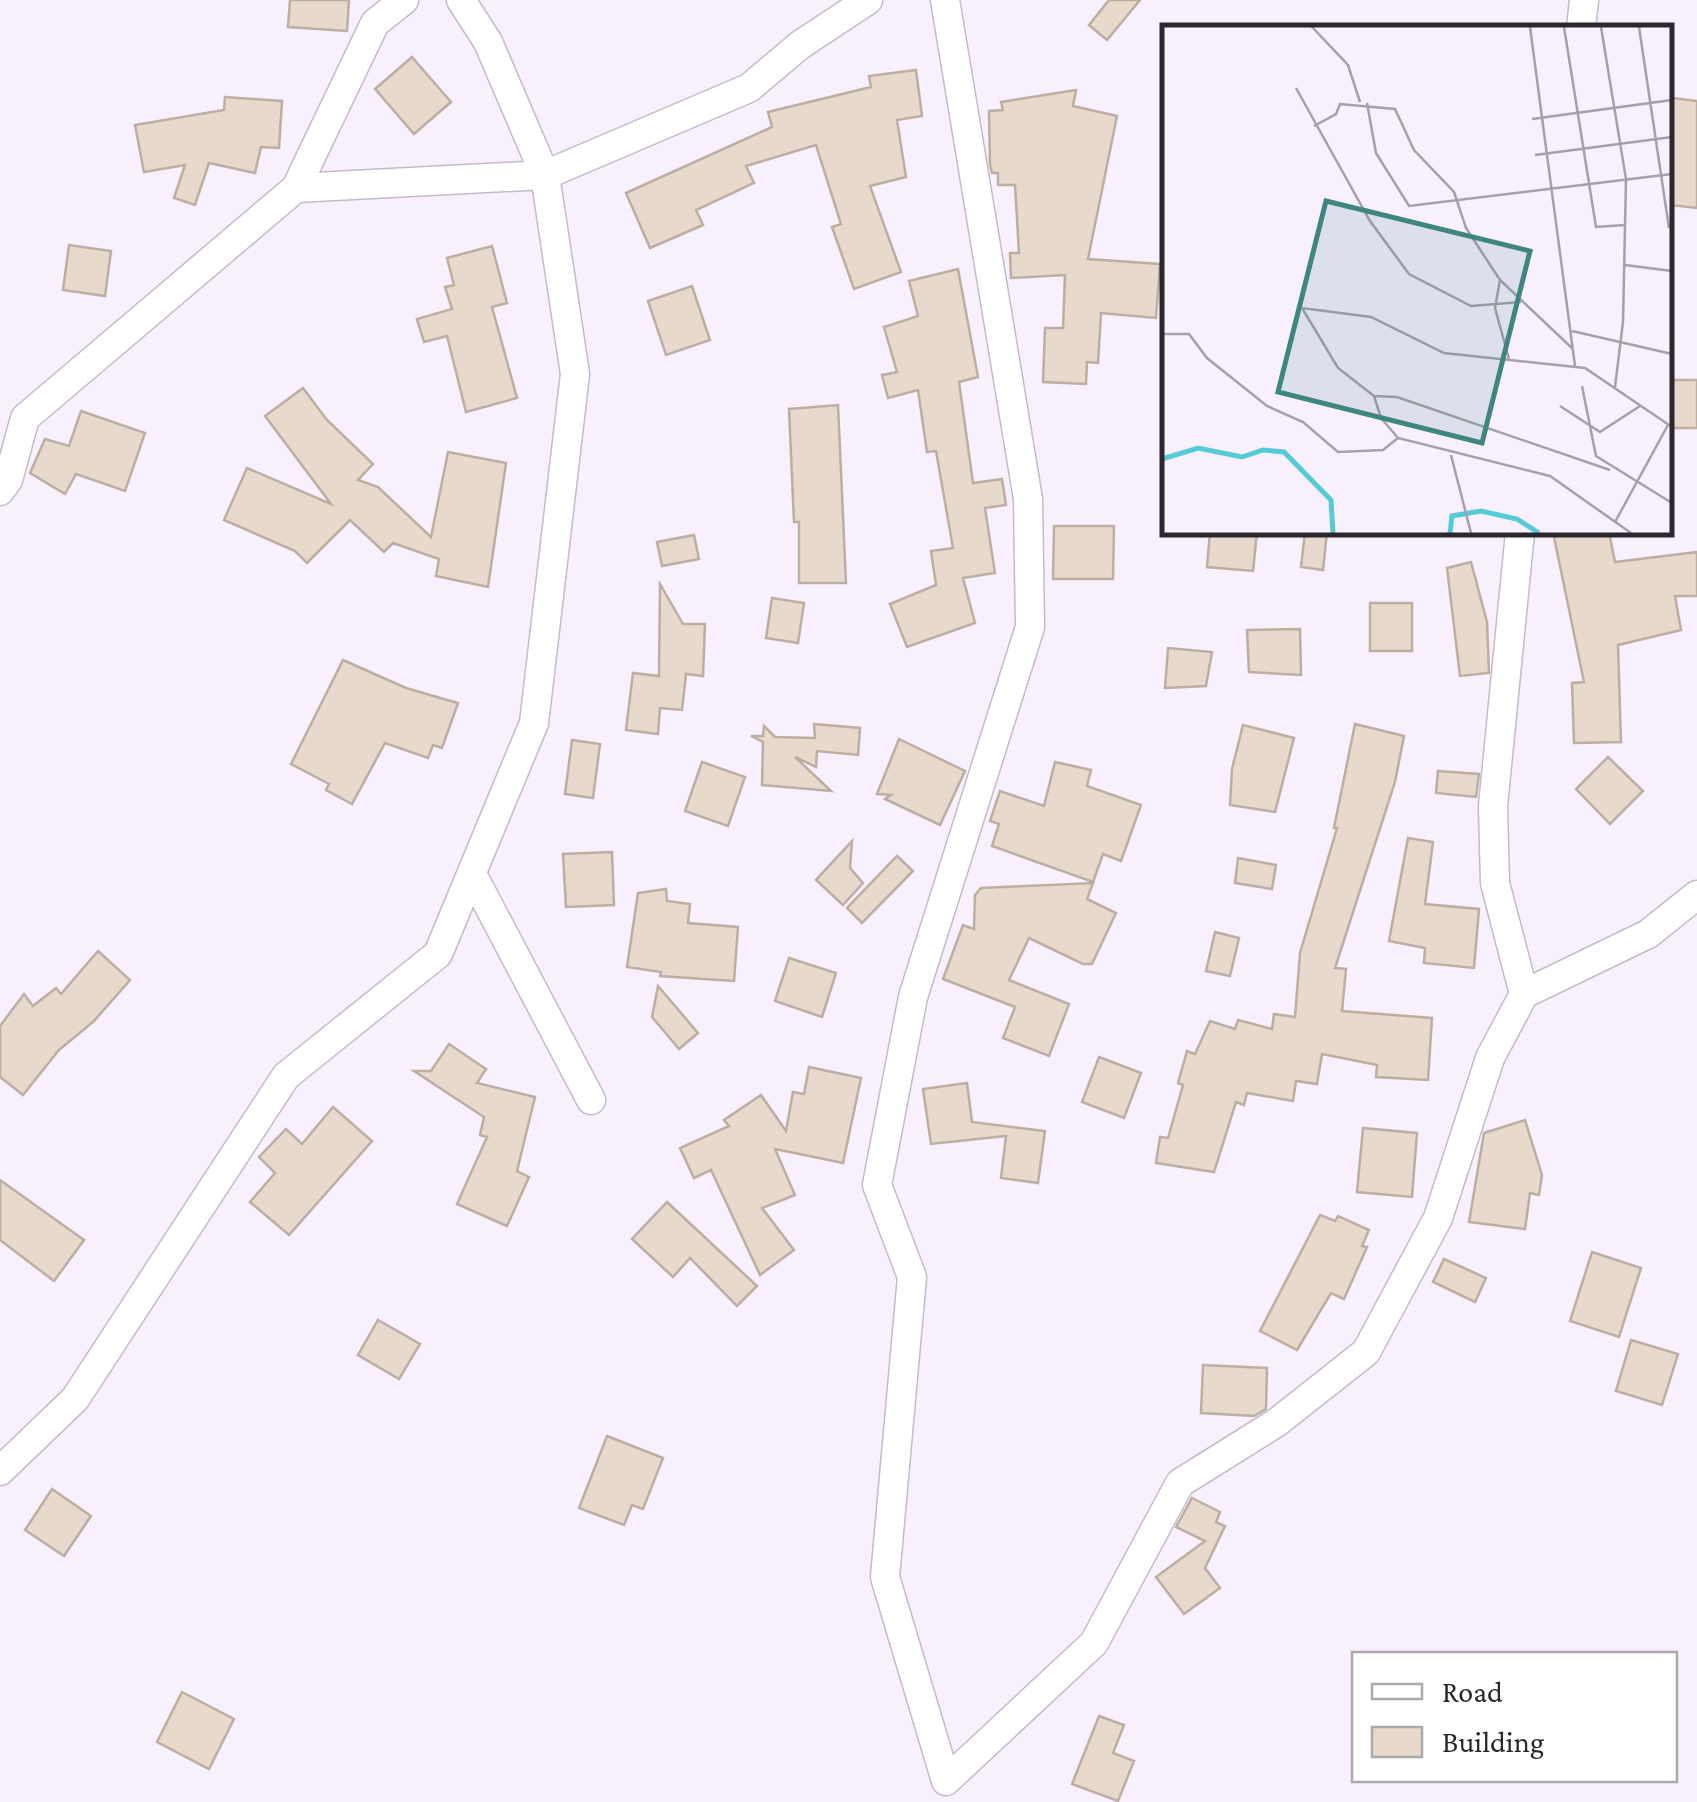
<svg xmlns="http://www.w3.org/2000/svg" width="1697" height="1802" viewBox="0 0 1697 1802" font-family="'Crimson Pro',serif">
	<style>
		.building { fill: #e8d9cd; stroke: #bdaea3; stroke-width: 2.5 }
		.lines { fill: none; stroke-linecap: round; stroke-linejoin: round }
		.street-casing { stroke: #c3bbc9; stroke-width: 31 }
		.street { stroke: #fff; stroke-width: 28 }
		.inset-river { fill: none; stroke: #56cbd8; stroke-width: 5 }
		.inset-road { fill: none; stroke: #a6a0aa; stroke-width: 2.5 }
		.view { fill: #3f8680; fill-opacity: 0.15; stroke: #3f8680; stroke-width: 5 }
		.inset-edge { fill: none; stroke: #2b272d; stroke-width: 5 }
	</style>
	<rect width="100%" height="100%" fill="#f8f0fd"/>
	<g class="building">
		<polygon points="290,0 349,0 347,31 288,27"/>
		<polygon points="1109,0 1140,0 1107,40 1089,25"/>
		<polygon points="412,57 451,102 414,134 375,89"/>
		<polygon points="916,70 922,116 897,120 906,177 870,186 901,272 854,289 832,227 841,224 816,145 746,166 754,183 696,210 703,225 650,248 626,193 772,127 768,112 871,87 869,76"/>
		<polygon points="1076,90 1073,106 1117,116 1088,259 1160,264 1156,318 1101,313 1098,363 1087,362 1086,384 1043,382 1045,328 1063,328 1065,275 1011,278 1010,253 1019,253 1015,185 998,185 998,173 992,173 990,165 989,111 1003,110 1001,102"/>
		<polygon points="225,97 282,101 279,148 261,147 255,173 209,163 195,205 174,198 185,165 144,172 135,125 224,110"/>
		<polygon points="1672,98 1697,101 1697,208 1670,205"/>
		<polygon points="69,245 111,251 105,296 63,290"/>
		<polygon points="492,246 507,303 492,307 517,398 466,412 447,336 424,342 417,319 452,309 445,287 454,285 447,258"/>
		<polygon points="958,269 978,377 959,382 973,483 1002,479 1006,505 985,508 995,573 963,578 975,623 907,647 890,604 936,585 931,551 953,548 936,451 927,452 918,390 888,398 882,375 897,372 884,327 918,316 909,281"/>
		<polygon points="692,286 710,340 666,355 648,301"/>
		<rect x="1670" y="380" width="27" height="48"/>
		<polygon points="303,388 327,420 373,464 358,480 378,487 431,537 448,452 506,463 488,587 436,576 439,559 393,543 384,552 350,520 307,563 295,551 224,520 247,468 331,504 265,416"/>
		<polygon points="838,405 846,583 799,583 799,522 794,522 789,409"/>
		<polygon points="81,411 145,433 125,491 76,474 65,494 30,473 45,439 69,446"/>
		<polygon points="1054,526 1114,526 1113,579 1053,579"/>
		<polygon points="1210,532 1257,532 1253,571 1207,567"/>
		<polygon points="1305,532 1327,532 1323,570 1301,567"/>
		<polygon points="1553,532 1609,532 1615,562 1697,552 1697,596 1675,596 1681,630 1618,645 1621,742 1574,743 1572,683 1584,682"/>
		<polygon points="694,535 699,559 662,566 657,542"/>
		<polygon points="1471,562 1487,622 1489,673 1460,676 1447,568"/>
		<polygon points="660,584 683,624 705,624 703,676 686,674 682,710 660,708 658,734 626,730 633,673 659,676"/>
		<polygon points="772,598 804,603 798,643 766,638"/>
		<rect x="1370" y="603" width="42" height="48"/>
		<polygon points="1300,629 1301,675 1249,672 1247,630"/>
		<polygon points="1168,648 1212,652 1206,686 1165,688"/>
		<polygon points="343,660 406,688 458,703 442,748 433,745 428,758 385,743 352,804 326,790 329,784 291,764"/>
		<polygon points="814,724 860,728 858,755 817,751 816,767 795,757 831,791 762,785 763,742 751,736 763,736 764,726 775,737 815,738"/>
		<polygon points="1355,724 1404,736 1395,782 1335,968 1346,969 1342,1011 1432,1018 1428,1080 1376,1077 1377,1065 1322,1054 1317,1084 1296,1081 1293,1101 1247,1093 1244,1105 1236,1102 1214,1172 1156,1163 1160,1137 1168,1138 1183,1085 1178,1083 1187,1051 1195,1054 1210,1021 1235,1029 1238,1020 1272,1029 1274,1014 1295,1017 1300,953 1337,828 1334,828"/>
		<polygon points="1243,725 1294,738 1275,812 1230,805 1232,769"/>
		<polygon points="899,739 965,771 940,825 885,799 891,795 877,794"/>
		<polygon points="572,740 600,744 593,798 565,794"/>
		<polygon points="1608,757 1643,791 1610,824 1576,789"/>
		<polygon points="702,762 745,777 728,826 685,811"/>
		<polygon points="1055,762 1091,770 1087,786 1141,805 1121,861 1103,854 1093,882 992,846 999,824 990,821 1000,791 1044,806"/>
		<polygon points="1438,771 1479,774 1476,797 1436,793"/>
		<polygon points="1408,838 1433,842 1425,904 1479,909 1474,968 1424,963 1425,948 1389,941"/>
		<polygon points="852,841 850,868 863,883 843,905 816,880"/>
		<polygon points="612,852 614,905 566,907 563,854"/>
		<polygon points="897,856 913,871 862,923 847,908"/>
		<polygon points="1238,858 1276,865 1272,889 1235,883"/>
		<polygon points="1093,883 1087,899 1116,913 1092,964 1083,964 1029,938 1009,980 1069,1004 1049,1056 1003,1038 1015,1007 943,979 963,925 974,929 975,895 981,888"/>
		<polygon points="666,889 667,901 690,904 688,923 738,927 734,981 660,976 661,972 627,967 638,893"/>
		<polygon points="1215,932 1239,938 1230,976 1206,971"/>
		<polygon points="98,951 130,980 94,1021 59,1050 23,1095 0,1077 0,1026 24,994 33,1006 56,988 61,994"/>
		<polygon points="789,958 836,973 822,1017 775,1001"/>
		<polygon points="658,986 698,1033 679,1049 652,1017"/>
		<polygon points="449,1044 486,1069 477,1083 535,1097 517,1171 529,1177 507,1226 457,1204 487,1137 480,1135 484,1117 414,1071 431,1071"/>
		<polygon points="1099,1057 1141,1073 1124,1118 1082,1102"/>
		<polygon points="809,1067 861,1078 843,1163 775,1149 795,1195 762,1208 794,1250 760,1275 711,1170 694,1178 680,1148 729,1126 724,1120 761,1095 786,1131 793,1092 804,1094"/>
		<polygon points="967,1083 972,1122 1045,1131 1038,1183 1001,1178 1006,1136 931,1144 923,1089"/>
		<polygon points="333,1107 372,1141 289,1235 250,1202 275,1173 259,1157 286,1129 302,1144"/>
		<polygon points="1525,1120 1542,1175 1539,1195 1530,1193 1525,1229 1469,1222 1484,1133"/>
		<polygon points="1363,1128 1417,1133 1412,1197 1357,1192"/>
		<polygon points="0,1180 84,1240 54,1281 0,1240"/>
		<polygon points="667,1202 757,1286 737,1306 690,1258 673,1277 632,1239"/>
		<polygon points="1320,1215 1335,1221 1338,1216 1369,1230 1362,1246 1367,1247 1344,1299 1331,1293 1297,1350 1260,1331"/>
		<polygon points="1592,1252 1641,1268 1619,1337 1570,1321"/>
		<polygon points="1444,1259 1486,1278 1475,1302 1433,1282"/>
		<polygon points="378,1320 420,1344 399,1379 358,1355"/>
		<polygon points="1631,1340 1678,1354 1662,1405 1616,1391"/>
		<polygon points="1203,1365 1267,1368 1266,1409 1254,1416 1201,1413"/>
		<polygon points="607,1436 663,1458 643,1509 632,1505 624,1525 579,1508"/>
		<polygon points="52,1489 91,1516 64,1556 25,1530"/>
		<polygon points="1192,1498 1220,1512 1216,1522 1225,1526 1205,1568 1220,1588 1184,1614 1156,1577 1205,1541 1176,1527"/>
		<polygon points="182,1692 234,1719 209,1769 157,1742"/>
		<polygon points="1099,1716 1124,1725 1113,1753 1134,1761 1118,1801 1072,1784"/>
	</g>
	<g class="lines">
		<g class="street-casing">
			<g id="street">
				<polyline points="945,0 1028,499 1030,627 913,997 877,1185 912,1277 885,1577 946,1781 1094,1643 1180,1483 1276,1423 1366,1352 1438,1218 1490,1058 1524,994 1648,934 1697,895"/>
				<polyline points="1581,28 1584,0"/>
				<polyline points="296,188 545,175 749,88 800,45 868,0"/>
				<polyline points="0,491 8,480 25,418 296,188 375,23 404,0"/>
				<polyline points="1520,532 1493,806 1495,883 1524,994"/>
				<polyline points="472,874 591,1100"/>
				<polyline points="0,1471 75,1399 286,1076 438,954 534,723 575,374 545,175 488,42 461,0"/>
			</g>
		</g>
		<use href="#street" class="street"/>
	</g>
	<g transform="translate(1162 25)">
		<rect width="510" height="510" fill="#f8f0fd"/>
		<path class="inset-river" d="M 0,434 L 36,423 L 80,432 L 101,425 L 122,427 L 169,475 L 171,508M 288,508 L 290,491 L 319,486 L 355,494 L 377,508"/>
		<path class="inset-road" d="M 150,2 L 186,40 L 198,77M 368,2 L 413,341M 402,2 L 434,202 L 463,200M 439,2 L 464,154 L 461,297 L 453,362M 477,2 L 507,203M 134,63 L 208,196 L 247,249 L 309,281 L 359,277M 205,78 L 214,128 L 247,181 L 510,149M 370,94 L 510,75M 152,101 L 174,89 L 178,79 L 233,84 L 252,125 L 292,167 L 304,203 L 338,255 L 411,324M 373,130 L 510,112M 463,240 L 510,246M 338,255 L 333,283 L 347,334M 410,306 L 510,329M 0,309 L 27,309 L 45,333 L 105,381 L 141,397 L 176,427 L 221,425 L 236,413M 420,361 L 434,431 L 510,478M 212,371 L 235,372 L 448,445M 398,381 L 438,407 L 478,381M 289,430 L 309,508M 453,497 L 506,400M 469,508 L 388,451 L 236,413 L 219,393 L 212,371 L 176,343 L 140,283 L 209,292 L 282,328 L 423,343 L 510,402"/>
		<path class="view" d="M 164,176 L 368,226 L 320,418 L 116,367 Z"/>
		<rect width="510" height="510" class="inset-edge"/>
	</g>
	<rect x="1352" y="1652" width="325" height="130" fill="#ffffff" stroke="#aaa9ab" stroke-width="2.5"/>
	<rect x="1372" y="1684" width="50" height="15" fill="#ffffff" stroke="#aaa9ab" stroke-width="2.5"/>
	<text x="1442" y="1702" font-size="30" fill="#2b272d">Road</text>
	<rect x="1372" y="1727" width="50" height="30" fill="#e8d9cd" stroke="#aaa9ab" stroke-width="2.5"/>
	<text x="1442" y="1752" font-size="30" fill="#2b272d">Building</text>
</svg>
